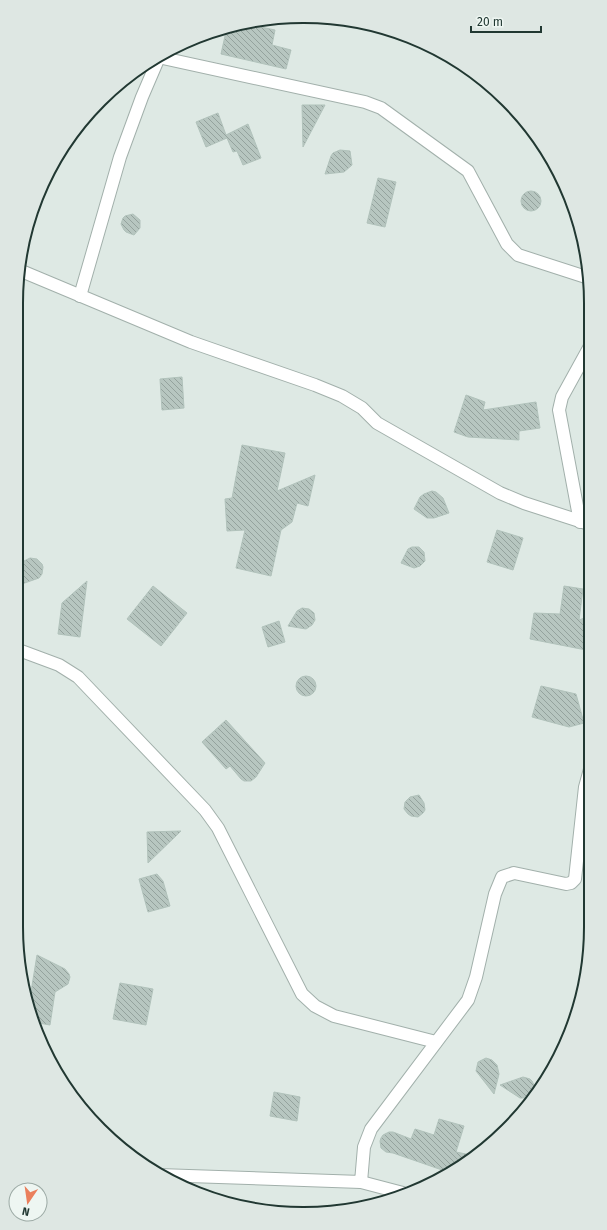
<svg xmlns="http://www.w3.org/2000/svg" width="607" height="1230" viewBox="0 0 607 1230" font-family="'Fira Sans',sans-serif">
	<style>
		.building { fill: url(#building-back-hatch); stroke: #b1c2bb }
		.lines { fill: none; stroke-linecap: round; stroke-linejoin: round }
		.street-casing { stroke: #a2b0ab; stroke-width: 14 }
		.street { stroke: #fff; stroke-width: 12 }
		.rim { fill: none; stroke: #213832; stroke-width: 2 }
	</style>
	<defs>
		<pattern id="building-back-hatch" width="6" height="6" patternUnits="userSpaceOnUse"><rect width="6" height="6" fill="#b7c6c0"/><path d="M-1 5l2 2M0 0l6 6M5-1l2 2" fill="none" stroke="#94a29d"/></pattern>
	</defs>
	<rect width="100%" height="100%" fill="#dee9e4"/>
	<g class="building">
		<polygon points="263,19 261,27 275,30 272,45 291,50 286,69 221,54 227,27"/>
		<polygon points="302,105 325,105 303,147"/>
		<polygon points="218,113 226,135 248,124 261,158 243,165 237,151 233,152 227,138 206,147 196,122"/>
		<polygon points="340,150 350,151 352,165 344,172 325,174 331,156 333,153"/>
		<polygon points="378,178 396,182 385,227 367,223"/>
		<circle cx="531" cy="201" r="10"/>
		<polygon points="133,214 140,220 140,228 134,235 126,232 124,230 121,224 123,218 125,216"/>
		<polygon points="182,377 184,408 162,410 160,379"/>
		<polygon points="466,395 485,402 483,410 536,402 540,428 519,431 519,440 468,437 454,432"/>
		<polygon points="242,445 285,453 277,491 315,475 308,506 297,503 292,522 281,530 271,576 236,568 245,530 227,531 225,499 232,498"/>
		<polygon points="432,491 436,492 443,498 449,513 434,518 427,518 414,509 420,497 424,494"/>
		<polygon points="497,530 523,538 513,570 487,562"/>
		<polygon points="412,547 419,547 424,552 425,561 420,566 414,568 401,563 408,549"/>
		<polygon points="30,558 37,559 42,564 43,567 42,574 39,578 16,586 16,572 24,561"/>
		<polygon points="87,581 80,637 58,634 62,603"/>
		<polygon points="153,586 187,613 161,646 127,619"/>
		<polygon points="564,586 583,589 579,620 590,616 590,630 586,650 530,639 534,613 560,614"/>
		<polygon points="302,608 309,609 314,613 315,620 312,625 306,629 288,626 297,611"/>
		<polygon points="279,621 285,642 268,647 262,627"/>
		<circle cx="306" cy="686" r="10"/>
		<polygon points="541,686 576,694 584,723 569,727 532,717"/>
		<polygon points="226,720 265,763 256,777 251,781 244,781 241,779 230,766 226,769 202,742"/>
		<polygon points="419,795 424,803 425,810 423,813 418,817 411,816 408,814 404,809 405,802 410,797"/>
		<polygon points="181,831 148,863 147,832"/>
		<polygon points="157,874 163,881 170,906 148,912 139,879"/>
		<polygon points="37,955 65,969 69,974 70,977 68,984 55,992 50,1025 33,1022 31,1019 29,1004"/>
		<polygon points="120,983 153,989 146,1025 113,1019"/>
		<polygon points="486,1058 492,1060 497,1065 499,1074 494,1094 476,1071 478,1062"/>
		<polygon points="523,1077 530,1079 532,1081 535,1087 533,1093 527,1098 520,1098 500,1085"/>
		<polygon points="274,1092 300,1097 297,1121 270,1116"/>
		<polygon points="439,1119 464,1126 456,1152 471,1155 449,1171 445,1171 393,1153 386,1152 381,1148 380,1141 381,1138 383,1135 389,1132 393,1132 411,1139 415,1129 434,1135"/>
	</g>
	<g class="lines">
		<g class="street-casing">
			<g id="street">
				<polyline points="158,57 365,102 381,108 468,171 507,244 518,255 589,278"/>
				<polyline points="19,270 191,342 315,385 342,396 362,408 377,423 500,493 524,503 589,524"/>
				<polyline points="80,296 120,157 142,97 160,55"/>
				<polyline points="580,522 559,410 562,397 589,348"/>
				<polyline points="16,649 59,665 78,677 205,810 218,828 302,994 315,1006 334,1016 436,1042"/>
				<polyline points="159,1175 361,1182 364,1147 371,1129 468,1000 476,977 495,894 502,877 514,873 566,884 571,883 575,879 585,787 590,769"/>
				<polyline points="361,1182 403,1193"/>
			</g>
		</g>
		<use href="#street" class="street"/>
	</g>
	<path d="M0 0H607V1230H0ZM303 23H304A280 280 0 0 1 584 303V927A280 280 0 0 1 304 1207H303A280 280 0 0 1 23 927V303A280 280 0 0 1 303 23Z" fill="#dee7e3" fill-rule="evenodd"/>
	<path class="rim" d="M303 23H304A280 280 0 0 1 584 303V927A280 280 0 0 1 304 1207H303A280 280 0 0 1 23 927V303A280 280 0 0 1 303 23Z"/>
	<g transform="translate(28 1202) rotate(193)"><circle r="19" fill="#eef6f2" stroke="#9caaa5"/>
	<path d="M0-3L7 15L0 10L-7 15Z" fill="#ea7f5c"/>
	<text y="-6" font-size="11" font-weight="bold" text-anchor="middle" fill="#213832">N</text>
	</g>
	<path d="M471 26v6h70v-6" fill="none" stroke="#213832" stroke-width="2"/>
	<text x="477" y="26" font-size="12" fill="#213832" stroke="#eef6f2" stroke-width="3" paint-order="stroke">20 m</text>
</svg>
